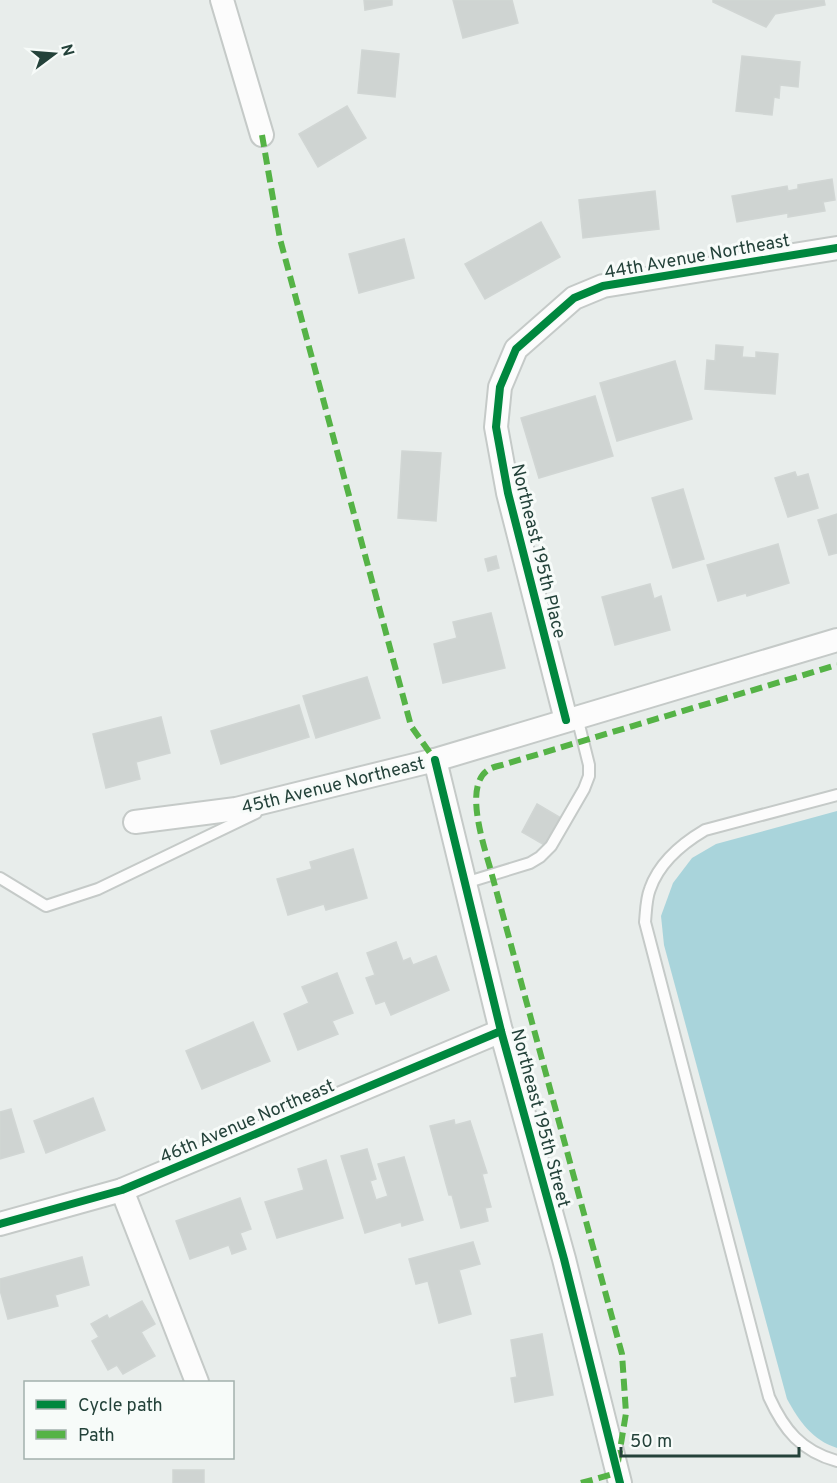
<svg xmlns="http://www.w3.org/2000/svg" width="837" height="1483" viewBox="0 0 837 1483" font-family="Overpass,sans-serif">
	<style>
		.water { fill: #a9d4db }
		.building { fill: #cfd4d2; stroke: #d1d6d4; stroke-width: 1.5 }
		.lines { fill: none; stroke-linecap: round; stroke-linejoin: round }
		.service-casing { stroke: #c5cac8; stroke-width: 14 }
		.minor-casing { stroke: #c5cac8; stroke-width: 26 }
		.service { stroke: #fcfcfc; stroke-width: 10 }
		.minor { stroke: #fcfcfc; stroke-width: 22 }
		.quiet { stroke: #55b346; stroke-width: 6; stroke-dasharray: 12 6; stroke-linecap: butt }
		.cycleway-casing { stroke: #f7fbf9; stroke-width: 11 }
		.cycleway { stroke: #00873e; stroke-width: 8 }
		.labels { text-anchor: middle; stroke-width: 6; stroke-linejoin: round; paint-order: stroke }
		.street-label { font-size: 18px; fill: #24423a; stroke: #f7fbf9 }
	</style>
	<rect width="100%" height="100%" fill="#e8edeb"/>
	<path class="water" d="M 837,811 L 837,1448 C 812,1440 799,1421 787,1399 L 664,945 L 661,916 L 673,883 L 692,858 L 716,844 Z"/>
	<g class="building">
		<polygon points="364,0 392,0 392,5 365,10"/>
		<polygon points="453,0 512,0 518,23 463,38"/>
		<polygon points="713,0 824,0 825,5 775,14 766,27 713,2"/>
		<polygon points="362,50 399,54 395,97 358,93"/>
		<polygon points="742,56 800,62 798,87 780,85 779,98 774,97 772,115 736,111"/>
		<polygon points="347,106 366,138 318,167 299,134"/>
		<polygon points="832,179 835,200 823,202 825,211 788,217 788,213 737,222 732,196 787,186 788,191 798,189 798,185"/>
		<polygon points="655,191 659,229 583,238 579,200"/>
		<polygon points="541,222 560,257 485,299 465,264"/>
		<polygon points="404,239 414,278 359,293 349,254"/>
		<polygon points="716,345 743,347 742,357 756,358 756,352 778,354 775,394 705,389 707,360 715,361"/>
		<polygon points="675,361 692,419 617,441 600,383"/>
		<polygon points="595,396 613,456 539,478 521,418"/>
		<polygon points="402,451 441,453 436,521 398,518"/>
		<polygon points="795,472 797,477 808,474 818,508 788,517 775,478"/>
		<polygon points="683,489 704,559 673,568 652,498"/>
		<polygon points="837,514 837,553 829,555 818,520"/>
		<polygon points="778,544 789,583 747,596 746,593 718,601 707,565"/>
		<polygon points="496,556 499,568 488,571 485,559"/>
		<polygon points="650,584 654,599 661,596 670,630 615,645 602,597"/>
		<polygon points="491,613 505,668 443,683 434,644 457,638 453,622"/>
		<polygon points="367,677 380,718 316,738 303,696"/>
		<polygon points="299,705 309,737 221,764 211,731"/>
		<polygon points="161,717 170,753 136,762 140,779 106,788 93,734"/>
		<polygon points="537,804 561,818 546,846 522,832"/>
		<polygon points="353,849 367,898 326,910 324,904 288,915 277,879 312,869 310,862"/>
		<polygon points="396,942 403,961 410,958 413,965 436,956 449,990 391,1015 385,1001 376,1004 366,978 375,975 367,953"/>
		<polygon points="337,973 353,1013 332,1021 338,1034 298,1050 284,1014 309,1003 302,987"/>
		<polygon points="253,1022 270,1061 202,1089 186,1051"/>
		<polygon points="93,1098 105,1130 46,1153 34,1121"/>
		<polygon points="11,1109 24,1152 0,1159 0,1112"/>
		<polygon points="454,1120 455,1125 470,1121 487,1173 482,1174 491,1207 485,1208 488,1221 461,1228 452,1195 449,1195 430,1126"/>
		<polygon points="367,1149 376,1179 370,1181 376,1200 388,1196 378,1164 404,1157 423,1220 402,1226 401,1222 365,1233 341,1156"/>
		<polygon points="326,1160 343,1218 277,1238 265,1202 304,1190 298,1169"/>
		<polygon points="240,1198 251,1229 240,1233 246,1249 232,1254 229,1245 190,1259 176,1221"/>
		<polygon points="473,1242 480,1264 459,1270 471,1314 439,1323 428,1281 416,1284 409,1259"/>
		<polygon points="82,1257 89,1285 55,1295 58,1306 8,1319 0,1290 0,1279"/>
		<polygon points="142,1301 155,1324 141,1332 155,1356 123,1374 117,1365 108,1370 92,1341 99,1337 91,1324 107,1315 109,1319"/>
		<polygon points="542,1334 553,1395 515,1402 511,1378 517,1377 511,1340"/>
		<rect x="173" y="1470" width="31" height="13"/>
	</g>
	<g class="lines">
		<g class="service-casing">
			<g id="service">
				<path d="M 837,795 L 705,830 C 683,843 659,863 650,889 C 646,899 646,912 645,922 L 769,1397 C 784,1430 801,1451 837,1461"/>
				<polyline points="0,878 46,906 98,889 256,813"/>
				<polyline points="465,883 530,863 540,857 551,846 584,789 589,776 589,765 577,717"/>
			</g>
		</g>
		<g class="minor-casing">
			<g id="minor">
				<polyline points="222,0 262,135"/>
				<polyline points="566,720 508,493 496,427 500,387 516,349 574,298 603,286 837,248"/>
				<polyline points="435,760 501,1031 564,1259 620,1483"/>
				<polyline points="135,822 236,809 435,760 837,640"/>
				<polyline points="122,1190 197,1382"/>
				<polyline points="0,1224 122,1190 501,1031"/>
			</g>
		</g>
		<use href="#service" class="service"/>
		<use href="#minor" class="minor"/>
		<g class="quiet">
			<polyline points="262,135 280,239 411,726 435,760"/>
			<path d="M 618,1462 L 626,1413 L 622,1354 L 492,875 C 486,851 462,787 488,770 C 492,767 498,766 502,765 L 837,665"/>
			<polyline points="581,1483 617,1473"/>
		</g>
		<g class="cycleway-casing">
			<g id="cycleway">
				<polyline points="566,720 508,493 496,427 500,387 516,349 574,298 603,286 837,248"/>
				<polyline points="435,760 501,1031 564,1259 620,1483"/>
				<polyline points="0,1224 122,1190 501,1031"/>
			</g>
		</g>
		<use href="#cycleway" class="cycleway"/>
	</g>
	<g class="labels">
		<g class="street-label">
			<text transform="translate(697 256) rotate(-10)" y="6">44th Avenue Northeast</text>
			<text transform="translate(539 551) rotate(76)" y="6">Northeast 195th Place</text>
			<text transform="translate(333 785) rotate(-14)" y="6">45th Avenue Northeast</text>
			<text transform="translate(541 1118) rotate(75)" y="6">Northeast 195th Street</text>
			<text transform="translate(247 1121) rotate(-23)" y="6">46th Avenue Northeast</text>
		</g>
	</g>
	<rect x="24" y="1381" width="210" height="78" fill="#f7fbf9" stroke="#a3b1ad" stroke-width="1.5"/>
	<rect x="36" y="1400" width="30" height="9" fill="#00873e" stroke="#a3b1ad" stroke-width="1.5"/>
	<text x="78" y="1411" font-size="18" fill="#24423a">Cycle path</text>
	<rect x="36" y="1430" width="30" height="9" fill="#55b346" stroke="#a3b1ad" stroke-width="1.5"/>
	<text x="78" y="1441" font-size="18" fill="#24423a">Path</text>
	<g transform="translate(54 54) rotate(74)" stroke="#f7fbf9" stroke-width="4.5" paint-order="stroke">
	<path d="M0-4.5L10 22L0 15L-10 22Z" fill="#24423a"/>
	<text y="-9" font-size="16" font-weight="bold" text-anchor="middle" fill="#24423a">N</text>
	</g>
	<path d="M621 1447v9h178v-9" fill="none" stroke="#24423a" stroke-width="3"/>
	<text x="630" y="1447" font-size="18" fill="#24423a" stroke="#f7fbf9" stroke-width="4.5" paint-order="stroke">50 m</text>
</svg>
